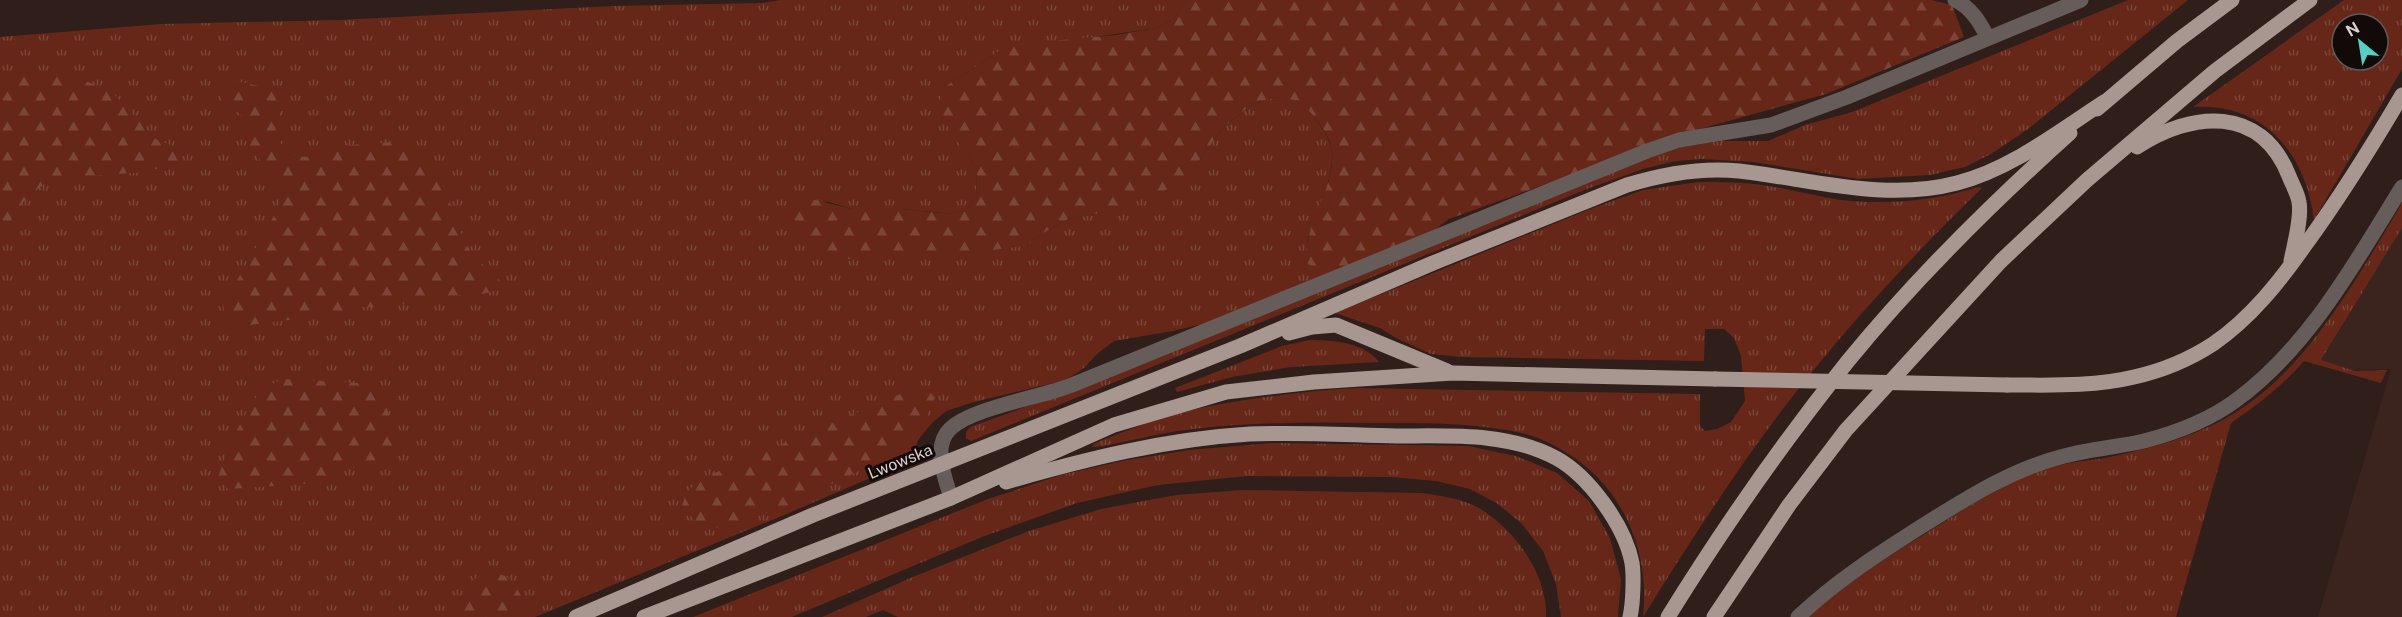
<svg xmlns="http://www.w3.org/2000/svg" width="2402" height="617" viewBox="0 0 2402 617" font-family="'Public Sans',sans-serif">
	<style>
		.built { fill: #3b241e }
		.grass { fill: url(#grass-tufts); fill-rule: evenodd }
		.forest { fill: url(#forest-firs) }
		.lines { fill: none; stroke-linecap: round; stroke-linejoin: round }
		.minor { stroke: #665c5a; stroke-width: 15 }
		.major { stroke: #a89691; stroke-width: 15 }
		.major-bridge { stroke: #a89691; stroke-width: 15 }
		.labels { text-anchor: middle; stroke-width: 6; stroke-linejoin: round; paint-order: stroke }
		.street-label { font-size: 16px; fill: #dcd0cd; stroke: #120a09 }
	</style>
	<defs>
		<pattern id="grass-tufts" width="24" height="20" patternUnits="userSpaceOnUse" patternTransform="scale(1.5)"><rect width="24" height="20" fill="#662718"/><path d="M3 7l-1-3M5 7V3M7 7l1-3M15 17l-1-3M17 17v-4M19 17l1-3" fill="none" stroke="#7b4538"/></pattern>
		<pattern id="forest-firs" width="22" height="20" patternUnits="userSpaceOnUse" patternTransform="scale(1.5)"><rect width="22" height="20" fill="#662718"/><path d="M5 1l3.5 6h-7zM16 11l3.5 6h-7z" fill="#7b4538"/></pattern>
	</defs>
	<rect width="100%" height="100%" fill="#2f1e1a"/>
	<polygon class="built" points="2402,228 2402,617 2318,617 2391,369 2352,370 2321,361"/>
	<g class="grass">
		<path d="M 781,0 L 1186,0 L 1174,19 L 1156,28 L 1000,51 L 946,86 L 952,135 L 967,152 L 977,172 L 976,197 L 966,210 L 953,214 L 901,209 L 852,209 L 829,202 L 793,200 L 1026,246 L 1045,232 L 1068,219 L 1106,212 L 1195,166 L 1225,126 L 1252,104 L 1276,97 L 1300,100 C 1311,113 1331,135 1332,152 C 1334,180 1315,214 1307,242 L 1351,267 L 1211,322 L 1173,331 L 1114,341 L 1097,354 L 1084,368 L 1066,380 L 974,402 L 946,411 L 932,423 L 918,440 L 914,454 L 901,465 L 777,518 L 535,617 L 0,617 L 0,37 L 161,24 L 339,20 L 612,6 L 762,3 Z"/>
		<polygon points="2128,0 2188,0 2028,129 1991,154 1965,167 1930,175 1858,179 1754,162 1701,159 1676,161 1643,169 1587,189 971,441 966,438 966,432 970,427 1053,397 1670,149 1721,141 1768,141 1805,125 1852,112"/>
		<path d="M 2344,0 L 2402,0 L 2402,69 L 2314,220 C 2306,154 2264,102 2193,107 ZM 2342,24 L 2378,24 L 2378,60 L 2342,60 Z"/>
		<path d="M 1698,182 C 1717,182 1735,182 1754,184 C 1783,187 1812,196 1841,200 C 1887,205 1934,201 1978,187 L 1982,188 C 1913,255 1848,325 1789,401 C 1736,470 1689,543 1643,617 C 1650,552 1624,488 1567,453 C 1554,445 1541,438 1526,434 C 1476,422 1423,423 1372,423 C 1312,422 1254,422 1194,429 C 1170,431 1146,437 1123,442 C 1112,444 1102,447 1091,447 L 1095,443 C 1129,430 1164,415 1200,408 C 1252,398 1303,391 1356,388 L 1700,394 L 1700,426 L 1705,431 L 1717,429 L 1731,422 L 1745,401 L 1741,356 L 1734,338 L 1724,329 L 1705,329 L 1704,361 L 1461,357 L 1431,354 L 1398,339 L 1380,328 L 1335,313 L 1590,209 L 1643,190 Z"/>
		<path d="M 2402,203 L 2402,228 L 2321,360 L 2355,371 L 2387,370 L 2381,383 L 2304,361 C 2283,385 2258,405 2231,423 L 2176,617 L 1809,617 C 1845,582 1888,557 1931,530 C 1969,506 2007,481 2051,467 C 2068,462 2087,461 2105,458 C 2152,448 2200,436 2241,409 C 2309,365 2361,272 2402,203 Z"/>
		<path d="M 1310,340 C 1332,340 1364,342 1379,362 L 1291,367 L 1232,377 L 1177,392 L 1175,388 L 1282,346 Z"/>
		<polygon points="1272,443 1468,446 1516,456 1557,473 1589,501 1610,538 1621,579 1618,617 1561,617 1556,584 1543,551 1521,523 1498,504 1470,489 1436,481 1391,477 1247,476 1158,485 1077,503 982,537 792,617 693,617 988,499 1061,475 1122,461 1189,450"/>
		<path d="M 1243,490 L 1422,493 C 1441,496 1460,498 1477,507 C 1513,527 1548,574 1546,617 L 898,617 L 883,610 L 866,617 L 822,617 L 915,576 L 1029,531 L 1101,509 L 1176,495 Z"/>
	</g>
	<g class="forest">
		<path d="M 1186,0 L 1931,0 L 1952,5 L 1964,37 L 1826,94 L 1696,130 L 1449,219 L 1426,236 L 1351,267 L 1317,270 L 1308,264 C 1305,252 1307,243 1310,232 C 1317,206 1335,179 1332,151 C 1331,134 1311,113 1300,101 L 1276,97 L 1252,104 L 1225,126 L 1195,166 L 1176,186 L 1106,212 L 1068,219 L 1045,232 L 1026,246 L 947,255 L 848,259 L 824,252 L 796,228 L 789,209 L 793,200 L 807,198 L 852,209 L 901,209 L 953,214 L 966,210 L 976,197 L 977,172 L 967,152 L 952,136 L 943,114 L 940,99 L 946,86 L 1000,51 L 1019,44 L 1116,35 L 1156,28 L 1174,19 Z"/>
		<polygon points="0,72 80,79 111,91 157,140 176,147 179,160 168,167 134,173 51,178 24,201 0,236"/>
		<path d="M 236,81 C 253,85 272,86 283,101 C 282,110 276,118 276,127 C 275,134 279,142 284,147 C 307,167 318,151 342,146 C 351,145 394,141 401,143 C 448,156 448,215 470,250 C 478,262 492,272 502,283 L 497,290 L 483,294 L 445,296 L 417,300 L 388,308 L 363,307 L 311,317 L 235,327 L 226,318 L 223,305 L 279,207 L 279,188 L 249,144 L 248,125 L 243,116 L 222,102 L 220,95 L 227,85 Z"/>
		<path d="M 282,379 L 359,383 L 379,389 L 389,414 L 394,444 L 376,460 L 304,484 L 228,489 L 218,480 C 222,459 246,407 261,391 C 266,386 275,383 282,379 Z"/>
		<polygon points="928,390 935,398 927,415 898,452 788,505 724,528 708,527 697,523 682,506 686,494 698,480 905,392"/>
		<path d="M 487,572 C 508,572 515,584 524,601 L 516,614 L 511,617 L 455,617 L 455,612 L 475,579 Z"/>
	</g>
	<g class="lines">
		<g class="minor">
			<path d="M 1955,0 C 1972,8 1980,23 1988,38"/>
			<path d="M 951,498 C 945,478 932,446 950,429 C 971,408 1042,397 1072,385 C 1264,307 1456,230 1647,151 L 1679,140 L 1771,125 L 1847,97 L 2081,0"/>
			<path d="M 1798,617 C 1836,581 1878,554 1922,526 C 1967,498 2012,469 2064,456 C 2090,449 2118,447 2144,441 C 2175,433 2209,420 2235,401 C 2309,347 2355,263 2402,187"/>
		</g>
		<g class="major">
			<polyline points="2097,109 2177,41 2232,0"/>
			<path d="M 2137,147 C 2192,111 2261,105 2289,176 C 2292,184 2298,194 2299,202 C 2302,218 2294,245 2291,261"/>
			<polyline points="1289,333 1312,327 1336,325 1447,371"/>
			<path d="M 2007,385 C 2049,385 2093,387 2134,377 C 2161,371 2190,359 2213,344 C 2251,318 2280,281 2306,244 C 2341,196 2372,146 2402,95"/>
			<path d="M 1006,482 C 1086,459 1166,439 1250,434 C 1298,432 1348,435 1396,436 C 1449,436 1508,432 1556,458 C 1589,476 1625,526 1632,563 C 1634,576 1633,604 1630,617"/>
			<path d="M 576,617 L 813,515 L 1240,346 L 1433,263 L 1627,185 C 1663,174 1701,167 1739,171 C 1811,179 1885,202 1957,183 C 2011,169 2058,132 2104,102"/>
			<polyline points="644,617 951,498 1114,425 1226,392 1314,382 1453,373 1715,379"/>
			<path d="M 1668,617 C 1723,528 1783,442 1848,361 C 1915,279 1992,203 2070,133"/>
			<polyline points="1714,617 1789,505 1846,430 2001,261 2087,180 2215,71 2310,0"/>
		</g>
		<polyline class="major-bridge" points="1715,379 2007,385"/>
	</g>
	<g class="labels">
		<g class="street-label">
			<text transform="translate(900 461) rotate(-22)" y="6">Lwowska</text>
		</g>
	</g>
	<g transform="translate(2360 42) rotate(330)"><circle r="28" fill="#120a09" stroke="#635957" stroke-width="1.5"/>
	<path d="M0-4.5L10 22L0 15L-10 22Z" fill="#57cec2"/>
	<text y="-9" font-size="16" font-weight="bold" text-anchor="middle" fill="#dcd0cd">N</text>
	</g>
</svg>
